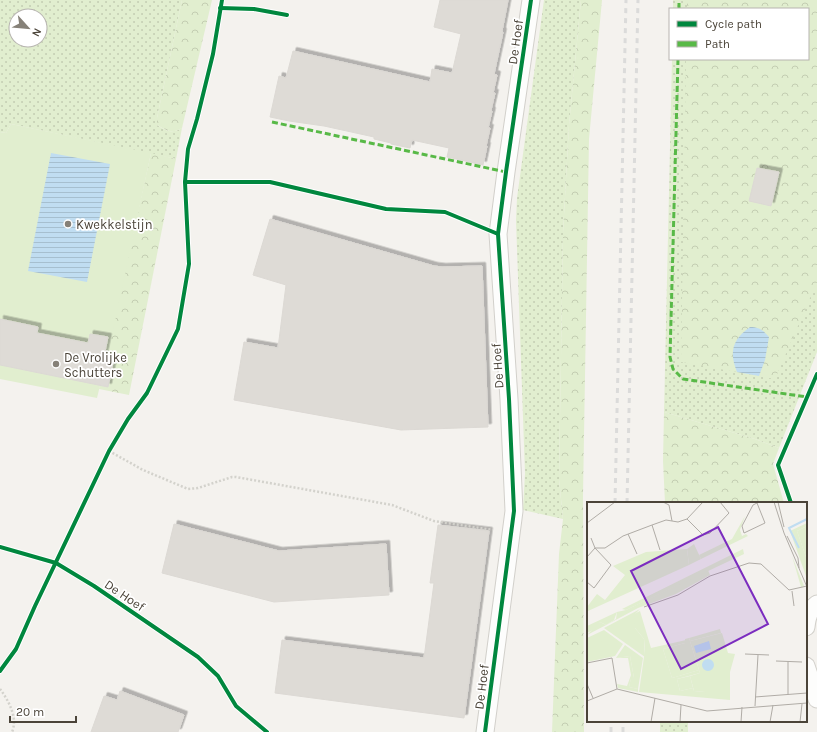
<svg xmlns="http://www.w3.org/2000/svg" width="817" height="732" viewBox="0 0 817 732" font-family="Karla,sans-serif">
	<style>
		.grass { fill: url(#grass-dots); fill-rule: evenodd }
		.forest { fill: url(#forest-crowns) }
		.pitch { fill: #e1eecf }
		.water { fill: url(#water-rules) }
		.building { fill: #dedbd6; stroke: #dcd9d4; filter: url(#shadow) }
		.lines { fill: none; stroke-linecap: round; stroke-linejoin: round }
		.street-casing { stroke: #d2d0cb; stroke-width: 19 }
		.path { stroke: #d3d2cc; stroke-width: 2.5; stroke-dasharray: 2 2; stroke-linecap: butt }
		.street { stroke: #fdfdfc; stroke-width: 17 }
		.rail { stroke: #dbdbda; stroke-width: 3; stroke-dasharray: 5 5; stroke-linecap: butt }
		.quiet { stroke: #58b947; stroke-width: 3; stroke-dasharray: 6 3; stroke-linecap: butt }
		.cycleway-casing { stroke: #fff; stroke-width: 6 }
		.cycleway { stroke: #00873e; stroke-width: 4 }
		.poi-dot { fill: #868178; stroke: #fff; stroke-width: 1.5 }
		.labels { text-anchor: middle; stroke-width: 3.5; stroke-linejoin: round; paint-order: stroke }
		.street-label { font-size: 13px; fill: #4b4439; stroke: #fff }
		.poi-label { font-size: 13px; fill: #4b4439; stroke: #fff; text-anchor: start }
		.inset-river { fill: none; stroke: #c0ddf1; stroke-width: 2 }
		.inset-road { fill: none; stroke: #b0aca6; stroke-width: 1 }
		.view { fill: #7b2cbf; fill-opacity: 0.15; stroke: #7b2cbf; stroke-width: 2 }
		.inset-edge { fill: none; stroke: #4b4439; stroke-width: 2 }
	</style>
	<defs>
		<pattern id="grass-dots" width="8" height="8" patternUnits="userSpaceOnUse"><rect width="8" height="8" fill="#e1eecf"/><path d="M2 2h.1M6 6h.1" fill="none" stroke="#c3cdb2" stroke-width="1.8" stroke-linecap="round"/></pattern>
		<pattern id="forest-crowns" width="20" height="18" patternUnits="userSpaceOnUse"><rect width="20" height="18" fill="#e1eecf"/><path d="M2 6a3 3 0 1 1 6 0M12 15a3 3 0 1 1 6 0" fill="none" stroke="#c3cdb2"/></pattern>
		<pattern id="water-rules" width="6" height="5" patternUnits="userSpaceOnUse"><rect width="6" height="5" fill="#c0ddf1"/><path d="M0 2.5h6" fill="none" stroke="#a6bfcf"/></pattern>
		<filter id="shadow"><feDropShadow dx="3.5" dy="-3.5" stdDeviation="0" flood-color="#0004"/></filter>
	</defs>
	<rect width="100%" height="100%" fill="#f4f2ee"/>
	<g class="grass">
		<path d="M 0,0 L 182,0 L 157,118 L 157,125 C 166,131 172,134 182,128 L 176,159 L 11,124 L 6,133 L 0,132 ZM 16,16 L 40,16 L 40,40 L 16,40 Z"/>
		<polygon points="544,0 581,0 569,125 563,233 559,479 563,519 523,510 525,473 516,221 517,198"/>
		<polygon points="673,0 817,0 817,352 779,448 755,439 664,412 672,59 808,59 808,9 673,9"/>
		<rect x="660" y="721" width="28" height="11"/>
	</g>
	<g class="forest">
		<path d="M 182,0 L 212,0 L 182,128 C 172,134 167,131 157,125 L 157,118 Z"/>
		<polygon points="581,0 602,0 589,139 583,496 584,732 552,732 559,554 563,519 559,479 563,233 569,125"/>
		<polygon points="687,0 817,0 817,282 775,379 681,362 686,59 808,59 808,9 687,9"/>
		<polygon points="151,153 176,159 129,395 99,389"/>
		<polygon points="664,412 755,439 779,448 773,464 784,503 665,503 663,461"/>
	</g>
	<polygon class="pitch" points="11,124 151,153 111,340 97,398 0,379 0,132 6,133"/>
	<g class="water">
		<polygon points="51,153 110,164 87,282 28,271"/>
		<path d="M 750,327 C 759,327 763,330 769,337 L 765,360 L 759,376 L 737,372 C 729,352 732,340 750,327 Z"/>
	</g>
	<g class="building">
		<polygon points="440,0 508,0 502,31 503,32 494,74 497,75 493,93 495,93 491,110 492,111 488,128 490,128 486,146 487,146 483,165 447,157 449,148 412,140 410,148 391,144 391,143 374,139 374,137 324,126 289,121 270,117 279,76 286,78 293,51 430,82 432,69 452,73 461,34 434,27"/>
		<polygon points="757,168 779,172 771,206 749,201"/>
		<polygon points="270,219 434,266 442,267 482,266 488,427 401,430 234,400 244,342 278,348 286,285 253,275"/>
		<polygon points="0,319 38,327 37,333 88,343 90,334 108,337 103,361 113,363 108,387 0,365"/>
		<polygon points="174,524 279,551 386,544 389,595 274,602 162,573"/>
		<polygon points="438,525 489,531 464,718 275,693 282,640 424,658 434,583 430,583"/>
		<polygon points="120,691 184,715 178,732 91,732 104,696 117,700"/>
	</g>
	<g class="lines">
		<g class="street-casing">
			<g id="street">
				<path d="M 806,627 C 807,617 809,610 817,604"/>
				<polyline points="806,666 817,699"/>
				<polyline points="485,732 514,511 509,399 498,234 506,172 531,0"/>
			</g>
		</g>
		<g class="path">
			<polyline points="109,451 143,470 188,489 198,488 232,477 236,477 392,505 434,521 493,530"/>
			<path d="M 0,689 C 9,701 18,718 12,732"/>
		</g>
		<use href="#street" class="street"/>
		<g class="rail">
			<polyline points="615,503 626,0"/>
			<polyline points="627,503 638,0"/>
			<polyline points="611,732 611,721"/>
			<polyline points="623,732 623,721"/>
		</g>
		<g class="quiet">
			<polyline points="679,9 679,0"/>
			<polyline points="678,59 670,357 673,369 683,379 807,397"/>
			<polyline points="272,122 506,172"/>
		</g>
		<g class="cycleway-casing">
			<g id="cycleway">
				<polyline points="220,8 254,9 287,15"/>
				<polyline points="185,182 270,182 386,209 445,212 498,234"/>
				<polyline points="791,503 778,465 817,374"/>
				<polyline points="0,547 56,563 94,586 198,657 218,676 236,706 267,732"/>
				<polyline points="0,671 16,649 35,606 109,451 128,419 147,393 178,329 189,264 185,182 188,149 197,119 213,54 222,0"/>
				<polyline points="485,732 514,511 509,399 498,234 506,172 531,0"/>
			</g>
		</g>
		<use href="#cycleway" class="cycleway"/>
	</g>
	<g class="poi-dot">
		<circle cx="68" cy="224" r="4"/>
		<circle cx="56" cy="364" r="4"/>
	</g>
	<g class="labels">
		<g class="street-label">
			<text transform="translate(515 42) rotate(-82)" y="5">De Hoef</text>
			<text transform="translate(497 366) rotate(-94)" y="5">De Hoef</text>
			<text transform="translate(125 595) rotate(34)" y="5">De Hoef</text>
			<text transform="translate(481 687) rotate(-83)" y="5">De Hoef</text>
		</g>
		<g class="poi-label">
			<text x="76" y="229">Kwekkelstijn</text>
			<text x="64" y="362">De Vrolijke<tspan x="64" dy="15">Schutters</tspan></text>
		</g>
	</g>
	<g transform="translate(587 502)">
		<rect width="220" height="220" fill="#f4f2ee"/>
		<path d="M 158,14 L 153,28 L 155,34 L 159,32 L 161,34 L 114,57 L 112,53 L 145,37 ZM 220,24 L 220,58 L 210,29 ZM 100,47 L 102,63 L 1,109 L 0,105 L 10,92 L 18,98 L 38,73 L 26,64 L 59,50 ZM 121,68 L 123,73 L 89,92 L 51,106 L 23,121 L 0,133 L 13,120 L 19,123 L 29,117 L 30,110 L 39,108 ZM 53,107 L 48,112 L 48,126 L 57,137 L 58,155 L 17,126 ZM 17,128 L 36,142 L 28,154 L 0,160 L 0,136 ZM 102,136 L 112,168 L 85,176 L 76,147 L 98,141 L 98,137 ZM 38,143 L 56,156 L 51,187 L 42,185 L 44,176 L 47,176 L 43,154 L 29,156 ZM 103,174 L 106,186 L 93,189 L 90,177 Z" fill="#e1eecf"/>
		<path d="M 220,21 L 220,24 L 210,29 L 220,58 L 220,77 L 203,29 ZM 107,42 L 114,57 L 102,63 L 100,47 ZM 156,47 L 157,52 L 39,108 L 35,107 ZM 92,51 L 96,64 L 52,85 L 40,63 L 66,53 ZM 205,54 L 217,84 L 214,85 ZM 53,109 L 64,146 L 99,138 L 98,141 L 76,147 L 85,176 L 112,168 L 113,171 L 90,177 L 93,189 L 106,186 L 107,189 L 119,190 L 119,193 L 143,193 L 143,198 L 52,190 L 58,148 L 57,137 L 48,126 L 47,112 ZM 30,110 L 27,118 L 19,123 L 13,120 L 10,126 L 0,131 L 0,124 ZM 133,127 L 134,131 L 103,139 L 102,136 ZM 43,154 L 47,176 L 44,177 L 42,185 L 51,187 L 51,190 L 31,186 L 30,182 L 40,184 L 44,173 L 41,156 L 29,156 Z" fill="#e1eecf"/>
		<path d="M 135,131 L 141,151 L 148,152 L 143,170 L 143,193 L 119,193 L 118,190 L 107,189 L 103,174 L 113,171 L 103,139 ZM 16,132 L 28,139 L 23,145 L 12,137 Z" fill="#e1eecf"/>
		<path d="M 122,139 L 124,147 L 109,151 L 107,144 ZM115 163a6 6 0 1 1 12 0a6 6 0 1 1-12 0Z" fill="#c0ddf1"/>
		<path class="inset-river" d="M 212,46 L 202,26 L 220,17"/>
		<path class="inset-road" d="M 76,0 L 82,3 L 85,19M 187,0 L 197,31 L 220,85M 191,0 L 197,25M 170,1 L 178,21 L 157,31 L 155,24 L 166,3 L 172,0M 100,17 L 116,33 L 123,31 L 142,11 L 133,0M 0,21 L 28,0M 65,23 L 73,48M 41,32 L 50,52M 200,34 L 211,56 L 212,66M 0,55 L 8,46 L 18,46 L 36,34 L 65,23 L 79,18 L 91,20 L 100,17 L 116,0M 0,80 L 7,86 L 24,63 L 8,46 L 4,36M 205,89 L 207,104M 57,105 L 91,93 L 123,74 L 162,61 L 174,62 L 202,88 L 220,84M 158,152 L 182,153M 189,159 L 215,160M 0,161 L 25,156 L 30,187M 0,182 L 6,196M 201,193 L 201,160M 168,195 L 220,191M 0,199 L 30,187 L 120,209 L 220,201M 168,204 L 171,153M 64,220 L 68,196M 93,220 L 94,203M 154,220 L 155,205M 183,220 L 186,203M 213,220 L 215,202"/>
		<path class="view" d="M 131,25 L 181,122 L 94,167 L 44,69 Z"/>
		<rect width="220" height="220" class="inset-edge"/>
	</g>
	<rect x="669" y="8" width="140" height="52" fill="#ffffff" stroke="#b7b4b0"/>
	<rect x="677" y="21" width="20" height="6" fill="#00873e" stroke="#b7b4b0"/>
	<text x="705" y="28" font-size="12" fill="#4b4439">Cycle path</text>
	<rect x="677" y="41" width="20" height="6" fill="#58b947" stroke="#b7b4b0"/>
	<text x="705" y="48" font-size="12" fill="#4b4439">Path</text>
	<g transform="translate(28 28) rotate(117)"><circle r="19" fill="#ffffff" stroke="#b7b4b0"/>
	<path d="M0-3L7 15L0 10L-7 15Z" fill="#868178"/>
	<text y="-6" font-size="11" font-weight="bold" text-anchor="middle" fill="#4b4439">N</text>
	</g>
	<path d="M10 716v6h66v-6" fill="none" stroke="#4b4439" stroke-width="2"/>
	<text x="16" y="716" font-size="12" fill="#4b4439" stroke="#ffffff" stroke-width="3" paint-order="stroke">20 m</text>
</svg>
